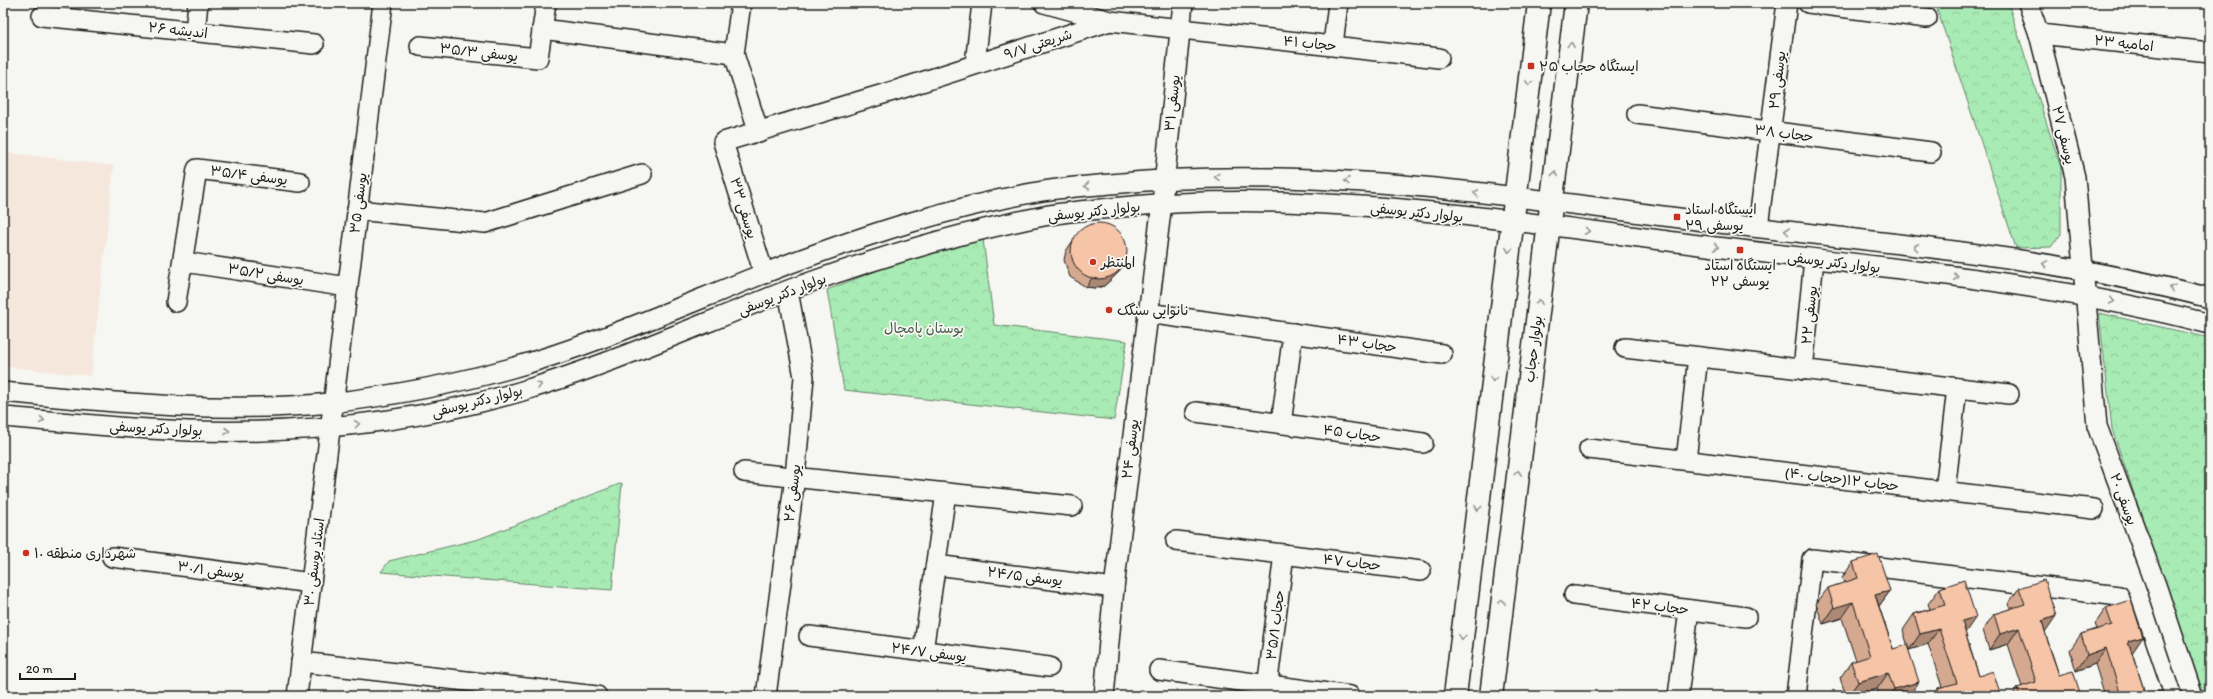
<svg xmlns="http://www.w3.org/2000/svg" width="2213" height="699" viewBox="0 0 2213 699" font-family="Itim,'Playpen Sans Arabic',sans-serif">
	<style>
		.built { fill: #f6e7dc }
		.park { fill: url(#park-crowns); stroke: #628468 }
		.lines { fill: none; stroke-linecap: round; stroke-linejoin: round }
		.minor-casing { stroke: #1c1c1c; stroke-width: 22 }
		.major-casing { stroke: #1c1c1c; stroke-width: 25 }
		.minor { stroke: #f6f6f2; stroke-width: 19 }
		.major { stroke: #f6f6f2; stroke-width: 22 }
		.wall { fill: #d4a990; stroke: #1c1c1c }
		.shaded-wall { fill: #ac8975; stroke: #1c1c1c }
		.building { fill: #f6c4a7; stroke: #1c1c1c }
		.oneway { stroke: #949492 }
		.poi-dot { fill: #c8321e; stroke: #f6f6f2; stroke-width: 1.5 }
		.labels { text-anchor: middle; stroke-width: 3.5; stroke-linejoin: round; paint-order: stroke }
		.street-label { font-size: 14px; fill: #1c1c1c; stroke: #f6f6f2 }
		.poi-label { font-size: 14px; fill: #1c1c1c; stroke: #f6f6f2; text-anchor: start }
		.park-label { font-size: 14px; fill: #465a4a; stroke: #f6f6f2 }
	</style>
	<defs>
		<pattern id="park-crowns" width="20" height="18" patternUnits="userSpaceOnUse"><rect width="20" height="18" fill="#a9ebb4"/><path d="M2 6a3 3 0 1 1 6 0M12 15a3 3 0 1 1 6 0" fill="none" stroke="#91c99a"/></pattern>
	</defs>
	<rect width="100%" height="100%" fill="#f6f6f2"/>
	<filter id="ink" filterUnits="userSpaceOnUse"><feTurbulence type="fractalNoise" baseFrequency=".025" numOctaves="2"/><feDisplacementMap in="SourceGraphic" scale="8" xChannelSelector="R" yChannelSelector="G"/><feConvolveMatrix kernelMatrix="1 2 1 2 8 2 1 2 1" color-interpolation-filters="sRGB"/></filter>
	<g filter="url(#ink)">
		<polygon class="built" points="4,152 114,166 91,376 3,366"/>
		<g class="park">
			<polygon points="1935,3 2008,3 2061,168 2061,234 2051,247 2016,248"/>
			<polygon points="983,239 994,325 1127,341 1114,420 844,390 827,290 909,258"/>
			<polygon points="2099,313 2210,338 2210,696 2203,696 2112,429"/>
			<polygon points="622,483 612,590 381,572 389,561 479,539"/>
		</g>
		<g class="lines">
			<g class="minor-casing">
				<g id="minor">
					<polyline points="741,3 734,54 759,133"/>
					<polyline points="1044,3 1110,21"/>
					<polyline points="1808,3 1927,18"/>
					<polyline points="2028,3 2039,34 2075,177 2097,426 2156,585 2193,696"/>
					<polyline points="42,16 314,44"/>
					<polyline points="542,29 734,54"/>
					<polyline points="195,32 198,3"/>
					<polyline points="2039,34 2210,52"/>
					<polyline points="1333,45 1338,3"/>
					<polyline points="420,46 538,58 546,3"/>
					<polyline points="975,64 982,3"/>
					<polyline points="1637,114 1931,152"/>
					<polyline points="357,210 485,223 642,174"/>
					<polyline points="1758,227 1787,3"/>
					<polyline points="184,262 348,287"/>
					<polyline points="764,274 723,142 900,89 1110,21 1439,58"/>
					<polyline points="176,302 197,169 300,182"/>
					<polyline points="1147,313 1442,354"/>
					<polyline points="1625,348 2009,394"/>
					<polyline points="1803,370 1814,259"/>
					<path d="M 3,392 C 111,402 221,414 330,403 C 390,396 450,385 508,369 C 602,343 692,301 783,266 C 868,234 954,206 1043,191 C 1066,187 1089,186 1111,184 C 1314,163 1518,198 1719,223 C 1883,243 2050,256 2210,298"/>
					<polyline points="1196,412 1423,443"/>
					<path d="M 3,417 C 52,421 101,426 149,429 C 273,437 400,426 519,392 C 613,364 702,323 794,288 C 876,258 958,233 1044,216 C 1069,211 1096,210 1122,207 C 1315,188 1516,222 1708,246 C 1876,267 2046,281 2210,324"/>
					<polyline points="1281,424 1293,333"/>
					<polyline points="1589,449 2094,509"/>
					<polyline points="1686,460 1698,357"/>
					<polyline points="744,472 1072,506"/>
					<polyline points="1945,491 1957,388"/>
					<polyline points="1176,541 1421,571"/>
					<polyline points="112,557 311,583"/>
					<polyline points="936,565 1114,588"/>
					<polyline points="1574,595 1746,617"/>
					<polyline points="809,636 1049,667"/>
					<polyline points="923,651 946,493"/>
					<polyline points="301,662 597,696"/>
					<polyline points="1159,670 1350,696"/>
					<polyline points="297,696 383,3"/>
					<polyline points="766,696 795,477 804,377 788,291"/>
					<polyline points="1104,696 1114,588 1162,203 1183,3"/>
					<polyline points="1266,696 1284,554"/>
					<polyline points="1678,696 1689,610"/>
					<polyline points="1796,696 1812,559 2119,596 2153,696"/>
				</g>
			</g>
			<g class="major-casing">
				<g id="major">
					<polyline points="1455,696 1539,3"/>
					<polyline points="1491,696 1576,3"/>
				</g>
			</g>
			<use href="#minor" class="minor"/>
			<use href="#major" class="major"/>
		</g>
		<g class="wall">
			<polygon points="1072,242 1124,264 1118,273 1104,286 1095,288 1086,287 1070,277 1064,260 1066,251"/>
			<polygon points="1853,562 1890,591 1879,606 1909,696 1880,696 1877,689 1854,696 1846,696 1840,678 1851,662 1856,661 1842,618 1823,624 1816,604 1828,588 1844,583 1842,578"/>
			<polygon points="1940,588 1965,632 1979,676 2001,696 1932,696 1938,688 1942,687 1928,644 1909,650 1903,630 1914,614 1930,609 1928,604"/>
			<polygon points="2019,588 2045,632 2059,675 2081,696 2012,696 2017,688 2022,687 2008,644 1989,650 1983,630 1994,614 2010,609 2008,604"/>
			<polygon points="2106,608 2132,652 2146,696 2162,696 2105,696 2095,664 2076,671 2070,650 2081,634 2097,629 2095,624"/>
		</g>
		<g class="shaded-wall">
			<polygon points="1124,264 1118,273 1104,286 1095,288 1086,287 1092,278"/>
			<polygon points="1890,591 1879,606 1875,595"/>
			<polygon points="1853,602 1842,618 1823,624 1834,608"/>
			<polygon points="2056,616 2045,632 2042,621"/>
			<polygon points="1976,617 1965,633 1962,621"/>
			<polygon points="2019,628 2008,644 1989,650 2000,634"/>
			<polygon points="1939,629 1928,644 1909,650 1920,634"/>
			<polygon points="2143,637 2132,653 2128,641"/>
			<polygon points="2106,648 2095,664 2076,671 2087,655"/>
			<polygon points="1888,673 1877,689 1854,696 1848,696 1858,682"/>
			<polygon points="1919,682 1909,696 1889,696 1894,689"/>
		</g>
		<g class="building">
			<circle cx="1099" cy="251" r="28"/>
			<polygon points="1878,554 1890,591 1875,595 1893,649 1907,645 1919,682 1894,689 1888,673 1858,682 1851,662 1870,656 1853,602 1834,608 1828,588 1858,578 1853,562"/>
			<polygon points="1964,580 1976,617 1962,621 1970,649 1979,676 1993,671 2001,696 1940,696 1938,688 1957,683 1939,629 1920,634 1914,614 1945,605 1940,588"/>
			<polygon points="2044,580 2056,616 2042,621 2050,649 2059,675 2073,671 2081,696 2020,696 2017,688 2036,682 2019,628 2000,634 1994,614 2025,604 2019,588"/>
			<polygon points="2131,600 2143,637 2128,641 2146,696 2160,691 2162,696 2121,696 2106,648 2087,655 2081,634 2112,625 2106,608"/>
		</g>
		<defs><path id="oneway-chevron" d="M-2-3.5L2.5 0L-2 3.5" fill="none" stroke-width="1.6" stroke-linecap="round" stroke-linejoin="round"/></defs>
		<g class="oneway">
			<use href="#oneway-chevron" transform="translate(1571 45) rotate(-83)"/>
			<use href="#oneway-chevron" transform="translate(1529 83) rotate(97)"/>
			<use href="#oneway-chevron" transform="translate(1555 174) rotate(-83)"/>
			<use href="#oneway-chevron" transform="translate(1217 177) rotate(179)"/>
			<use href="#oneway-chevron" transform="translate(1347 181) rotate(-177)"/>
			<use href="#oneway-chevron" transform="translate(1087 186) rotate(174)"/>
			<use href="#oneway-chevron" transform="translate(1476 193) rotate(-174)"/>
			<use href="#oneway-chevron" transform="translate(1587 231) rotate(7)"/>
			<use href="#oneway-chevron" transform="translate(1787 231) rotate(-173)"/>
			<use href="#oneway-chevron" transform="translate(1716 247) rotate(7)"/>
			<use href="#oneway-chevron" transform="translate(1916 247) rotate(-173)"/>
			<use href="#oneway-chevron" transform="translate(1509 250) rotate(97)"/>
			<use href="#oneway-chevron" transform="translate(2045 264) rotate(-170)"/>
			<use href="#oneway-chevron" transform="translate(1956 277) rotate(7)"/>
			<use href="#oneway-chevron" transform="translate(2172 288) rotate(-165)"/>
			<use href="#oneway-chevron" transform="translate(2112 301) rotate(11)"/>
			<use href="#oneway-chevron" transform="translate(1539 302) rotate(-83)"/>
			<use href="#oneway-chevron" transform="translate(1493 379) rotate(97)"/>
			<use href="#oneway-chevron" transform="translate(539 385) rotate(-18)"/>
			<use href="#oneway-chevron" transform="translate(42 420) rotate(5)"/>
			<use href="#oneway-chevron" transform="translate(357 424) rotate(-8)"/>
			<use href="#oneway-chevron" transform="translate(227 431)"/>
			<use href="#oneway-chevron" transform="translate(1518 473) rotate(-83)"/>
			<use href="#oneway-chevron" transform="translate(1478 508) rotate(97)"/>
			<use href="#oneway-chevron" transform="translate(1502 602) rotate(-83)"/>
			<use href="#oneway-chevron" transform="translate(1462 637) rotate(97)"/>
		</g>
	</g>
	<g class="poi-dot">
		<rect x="1527" y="62" width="8" height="8" rx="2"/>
		<rect x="1673" y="213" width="8" height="8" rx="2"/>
		<rect x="1736" y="246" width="8" height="8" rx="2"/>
		<circle cx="1093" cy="262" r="4"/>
		<circle cx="1109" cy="310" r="4"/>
		<circle cx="26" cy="553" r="4"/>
	</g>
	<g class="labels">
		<g class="street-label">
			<text transform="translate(178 30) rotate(6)" y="5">اندیشه ۲۶</text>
			<text transform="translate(1310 43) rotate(6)" y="5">حجاب ۴۱</text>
			<text transform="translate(2124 43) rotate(6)" y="5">امامیه ۲۳</text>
			<text transform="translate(1038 44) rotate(-18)" y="5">شریعتی ۹/۷</text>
			<text transform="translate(479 52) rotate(6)" y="5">یوسفی ۳۵/۳</text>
			<text transform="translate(1777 80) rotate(-83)" y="5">یوسفی ۲۹</text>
			<text transform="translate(1172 103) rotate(-84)" y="5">یوسفی ۳۱</text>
			<text transform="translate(1784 133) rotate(7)" y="5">حجاب ۳۸</text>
			<text transform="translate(2064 135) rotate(76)" y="5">یوسفی ۲۷</text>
			<text transform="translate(249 175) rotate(7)" y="5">یوسفی ۳۵/۴</text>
			<text transform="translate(358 203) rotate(-83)" y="5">یوسفی ۳۵</text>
			<text transform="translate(744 208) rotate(73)" y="5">یوسفی ۳۳</text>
			<text transform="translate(1094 211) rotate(-6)" y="5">بولوار دکتر یوسفی</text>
			<text transform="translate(1417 212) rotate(6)" y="5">بولوار دکتر یوسفی</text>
			<text transform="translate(1834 262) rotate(7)" y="5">بولوار دکتر یوسفی</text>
			<text transform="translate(266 274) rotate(9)" y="5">یوسفی ۳۵/۲</text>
			<text transform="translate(782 294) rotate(-21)" y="5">بولوار دکتر یوسفی</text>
			<text transform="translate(1809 315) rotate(-84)" y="5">یوسفی ۲۲</text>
			<text transform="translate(1367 343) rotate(8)" y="5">حجاب ۴۳</text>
			<text transform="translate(1533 349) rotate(-83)" y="5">بولوار حجاب</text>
			<text transform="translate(477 401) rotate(-14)" y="5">بولوار دکتر یوسفی</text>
			<text transform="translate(156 428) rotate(3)" y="5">بولوار دکتر یوسفی</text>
			<text transform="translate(1352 433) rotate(8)" y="5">حجاب ۴۵</text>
			<text transform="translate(1130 449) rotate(-83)" y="5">یوسفی ۲۴</text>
			<text transform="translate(1842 479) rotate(7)" y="5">حجاب ۱۲(حجاب ۴۰)</text>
			<text transform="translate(792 493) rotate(-83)" y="5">یوسفی ۲۶</text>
			<text transform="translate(2124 499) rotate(70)" y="5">یوسفی ۲۰</text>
			<text transform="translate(314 562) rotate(-83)" y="5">استاد یوسفی ۳۰</text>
			<text transform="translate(1352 562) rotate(7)" y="5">حجاب ۴۷</text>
			<text transform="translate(211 570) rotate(7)" y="5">یوسفی ۳۰/۱</text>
			<text transform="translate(1025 576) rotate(7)" y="5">یوسفی ۲۴/۵</text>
			<text transform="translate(1660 606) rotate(7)" y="5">حجاب ۴۲</text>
			<text transform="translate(1275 625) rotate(-83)" y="5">حجاب ۳۵/۱</text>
			<text transform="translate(929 652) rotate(7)" y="5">یوسفی ۲۴/۷</text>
		</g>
		<g class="poi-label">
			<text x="1539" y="71">ایستگاه حجاب ۲۵</text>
			<text x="1685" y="214">ایستگاه استاد<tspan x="1685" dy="16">یوسفی ۲۹</tspan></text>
			<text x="1101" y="267">المنتظر</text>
			<text x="1740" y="270" text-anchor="middle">ایستگاه استاد<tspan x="1740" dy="16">یوسفی ۲۲</tspan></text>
			<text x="1117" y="315">نانوایی سنگک</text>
			<text x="34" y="558">شهرداری منطقه ۱۰</text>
		</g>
		<g class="park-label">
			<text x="924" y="333">بوستان پامچال</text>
		</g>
	</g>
	<rect width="2213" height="699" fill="none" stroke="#f6f6f2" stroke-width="16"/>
	<rect x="8" y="8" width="2197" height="683" fill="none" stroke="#1c1c1c" stroke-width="1.5" filter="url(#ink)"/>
	<path d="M20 673v6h55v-6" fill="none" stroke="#1c1c1c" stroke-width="2"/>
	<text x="26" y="673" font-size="12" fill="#1c1c1c" stroke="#f6f6f2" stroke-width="3" paint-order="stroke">20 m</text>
</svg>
